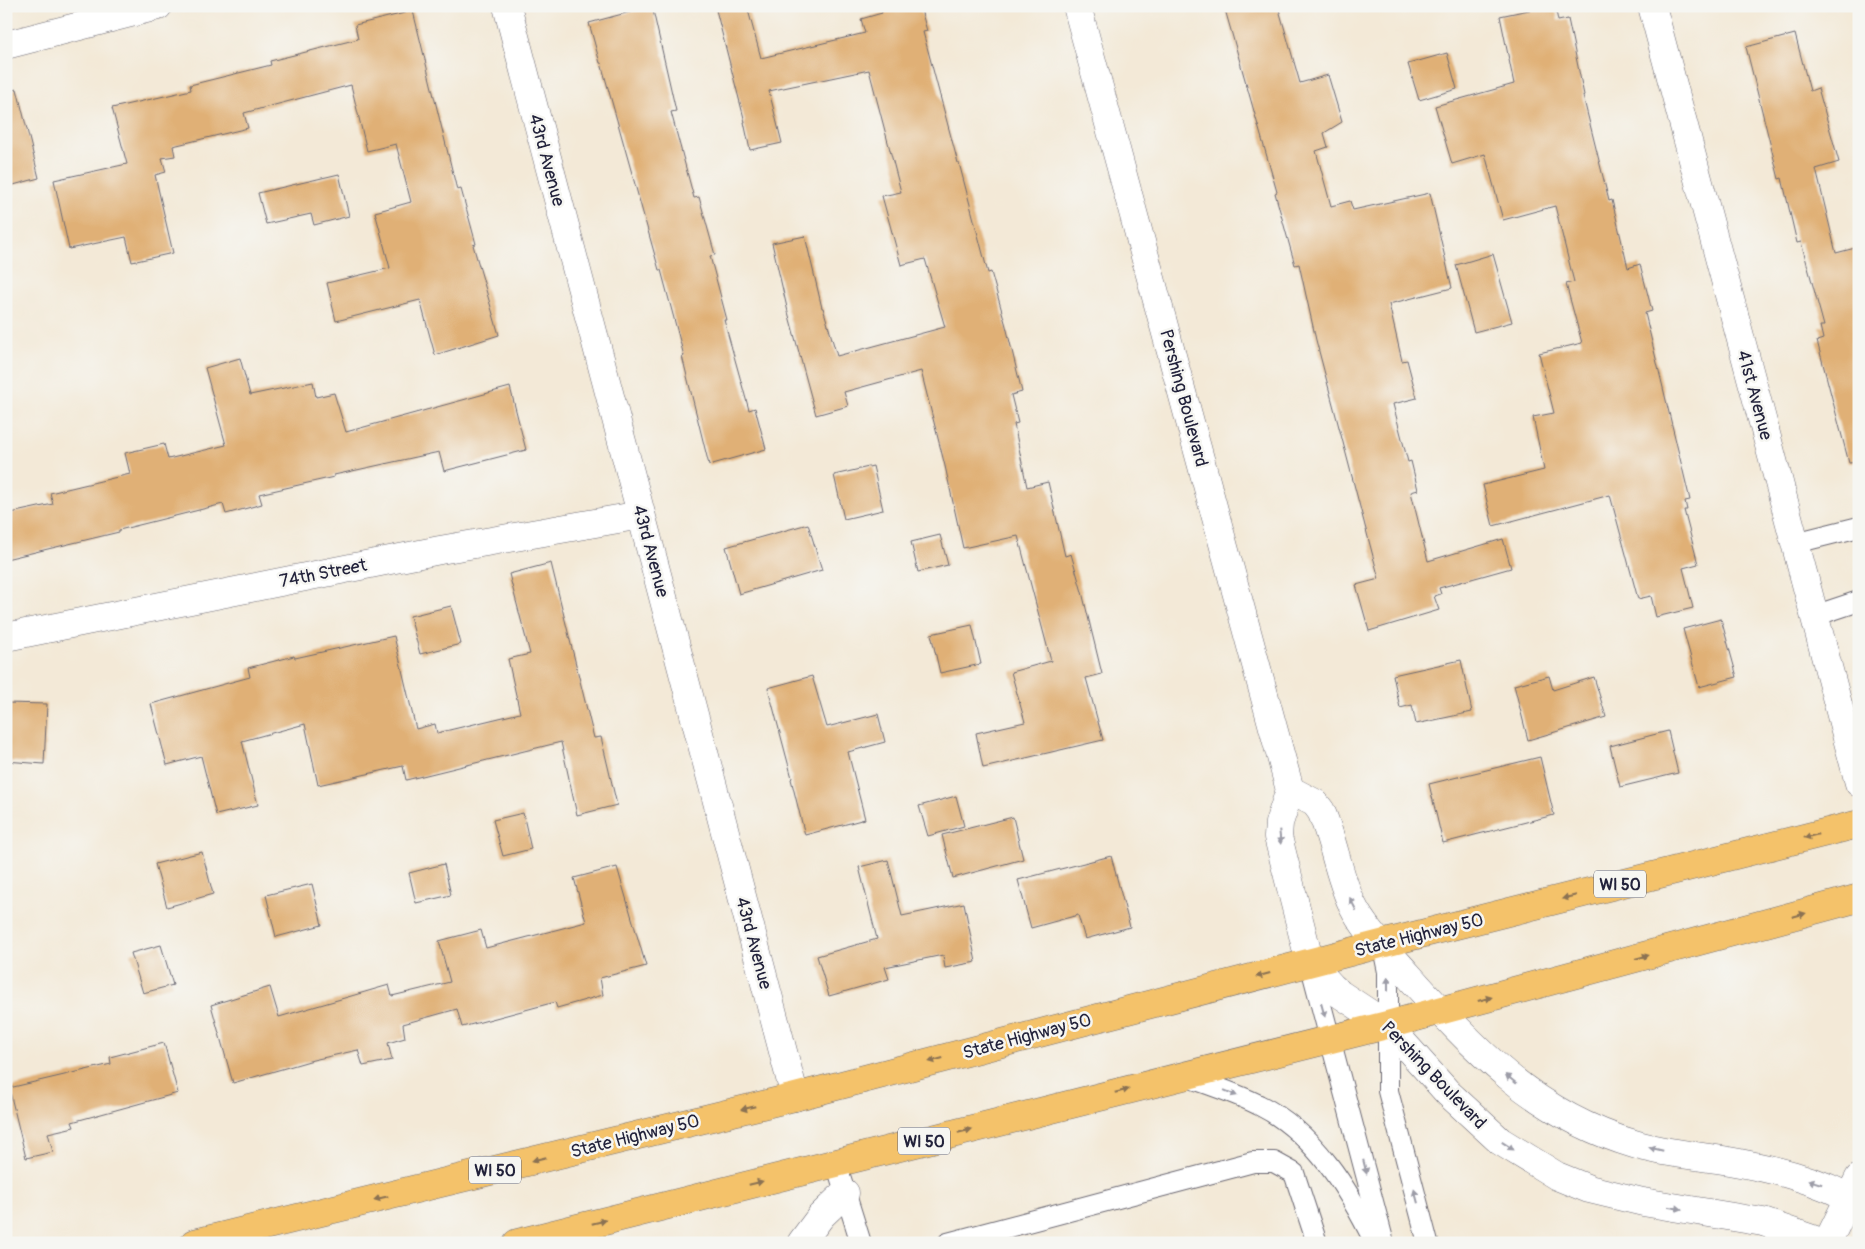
<svg xmlns="http://www.w3.org/2000/svg" width="1865" height="1249" viewBox="0 0 1865 1249" font-family="Pangolin,sans-serif">
	<style>
		.building { fill: #e0b076 }
		.lines { fill: none; stroke-linecap: round; stroke-linejoin: round }
		.service-casing { stroke: #6b6872; stroke-width: 22 }
		.minor-casing { stroke: #6b6872; stroke-width: 29 }
		.tertiary-casing { stroke: #6b6872; stroke-width: 29 }
		.primary-casing { stroke: #6b6872; stroke-width: 29 }
		.service { stroke: #fff; stroke-width: 20 }
		.minor { stroke: #fff; stroke-width: 28 }
		.tertiary { stroke: #fff; stroke-width: 28 }
		.primary { stroke: #f4c26a; stroke-width: 28 }
		.oneway { fill: #8b7252 }
		.oneway2 { fill: #9c9ca7 }
		.labels { text-anchor: middle; stroke-width: 5; stroke-linejoin: round; paint-order: stroke }
		.shield { fill: #f6f6f2; stroke: #626272; stroke-width: 1 }
		.shield-label { font-size: 16px; font-weight: bold; fill: #22223b }
		.street-label { font-size: 18px; fill: #22223b; stroke: #f6f6f2 }
	</style>
	<rect width="100%" height="100%" fill="#f6f6f2"/>
	<filter id="ink" filterUnits="userSpaceOnUse"><feTurbulence type="fractalNoise" baseFrequency=".02" numOctaves="2"/><feDisplacementMap in="SourceGraphic" scale="10" xChannelSelector="R" yChannelSelector="G"/><feConvolveMatrix kernelMatrix="1 2 1 2 8 2 1 2 1" color-interpolation-filters="sRGB"/></filter>
	<filter id="wash" filterUnits="userSpaceOnUse"><feTurbulence type="fractalNoise" baseFrequency=".0096" numOctaves="4" result="noise"/><feDisplacementMap in="SourceGraphic" scale="20" xChannelSelector="R" yChannelSelector="G"/><feGaussianBlur stdDeviation="1.12" result="paint"/><feColorMatrix in="noise" values="0 0 0 0 0 0 0 0 0 0 0 0 0 0 0 0 0 1.4 0 .05"/><feComposite in="paint" operator="in"/></filter>
	<g filter="url(#wash)">
		<rect width="100%" height="100%" fill="#f3e9d7"/>
		<g id="blocks">
			<g class="building">
				<polygon points="652,6 676,111 671,112 694,198 699,197 715,255 710,256 727,320 724,320 749,410 755,408 766,449 709,465 682,356 684,356 661,270 659,270 601,63 600,63 589,23"/>
				<polygon points="715,6 747,6 761,58 865,33 861,19 882,13 880,6 920,6 927,31 923,32 958,163 959,163 988,273 991,272 1006,326 1022,392 1011,395 1018,423 1014,424 1027,487 1048,482 1065,556 1071,554 1082,592 1102,674 1086,678 1103,740 983,768 976,733 1025,722 1011,672 1051,661 1018,536 963,548 945,466 921,371 844,392 848,406 816,415 788,312 772,243 805,236 822,308 823,308 837,356 945,327 925,259 901,265 882,196 901,192 869,70 769,91 782,143 750,150 744,122 745,122"/>
				<polygon points="1224,6 1278,6 1300,83 1328,75 1342,122 1324,133 1328,147 1316,151 1331,206 1350,201 1353,210 1430,193 1452,288 1389,304 1402,361 1407,360 1417,398 1393,404 1408,462 1411,461 1418,490 1411,492 1428,561 1503,539 1511,568 1439,588 1441,594 1434,596 1439,610 1369,631 1356,585 1379,579 1316,340 1299,264 1295,265 1275,193 1277,192"/>
				<polygon points="1548,6 1555,6 1558,21 1568,19 1584,95 1583,96 1609,201 1612,200 1628,268 1640,264 1652,311 1645,313 1690,500 1685,501 1687,510 1684,510 1698,564 1683,568 1693,608 1656,617 1651,596 1638,599 1610,495 1493,526 1483,485 1544,470 1533,417 1554,413 1539,353 1582,343 1566,284 1574,282 1555,206 1503,220 1485,154 1452,164 1435,106 1514,84 1500,16"/>
				<polygon points="413,11 457,190 461,189 476,244 473,245 499,335 435,355 420,300 336,321 327,283 390,268 375,212 411,202 396,144 367,151 351,85 244,113 248,128 173,146 175,156 162,158 166,172 155,175 173,253 132,262 126,237 69,249 54,180 127,164 112,108 191,90 190,85 271,65 270,61 358,39 355,25"/>
				<polygon points="1795,34 1810,91 1818,88 1839,162 1816,169 1836,253 1859,247 1859,462 1849,463 1817,341 1823,339 1820,326 1824,326 1801,242 1797,243 1782,178 1779,179 1746,47"/>
				<polygon points="1447,53 1457,89 1419,100 1408,64"/>
				<polygon points="17,89 39,178 6,187 6,91"/>
				<polygon points="339,174 349,216 314,225 311,214 266,224 258,193"/>
				<polygon points="1493,254 1512,322 1474,332 1456,265"/>
				<polygon points="240,358 250,395 313,382 316,397 334,393 346,432 510,387 526,450 444,471 439,452 334,475 334,477 259,494 262,504 226,514 223,504 119,530 119,532 6,559 6,514 53,504 50,493 130,474 125,453 164,444 168,459 226,445 205,368"/>
				<polygon points="873,466 883,510 844,519 834,475"/>
				<polygon points="808,524 822,570 739,594 726,547"/>
				<polygon points="940,535 948,565 918,572 911,542"/>
				<polygon points="551,563 594,738 601,737 617,805 577,815 561,742 406,780 403,766 318,785 305,724 242,741 258,805 216,815 201,756 167,765 151,704 250,677 248,668 294,656 295,658 394,636 416,729 435,724 437,733 520,713 508,659 530,654 509,574"/>
				<polygon points="451,606 461,644 420,654 410,616"/>
				<polygon points="1721,619 1737,677 1699,687 1683,629"/>
				<polygon points="972,625 981,664 940,673 931,634"/>
				<polygon points="1461,660 1472,712 1416,724 1412,705 1400,708 1393,675"/>
				<polygon points="812,676 827,727 878,714 885,742 848,752 865,819 805,835 791,779 792,778 768,688"/>
				<polygon points="1549,676 1553,690 1594,677 1606,717 1528,740 1514,685"/>
				<polygon points="6,703 47,704 44,764 6,761"/>
				<polygon points="1668,731 1678,773 1620,787 1610,746"/>
				<polygon points="1540,757 1554,815 1443,843 1429,784"/>
				<polygon points="956,796 964,826 928,836 919,806"/>
				<polygon points="523,813 531,849 503,856 493,820"/>
				<polygon points="1013,817 1023,859 953,878 942,835"/>
				<polygon points="202,852 213,894 167,907 155,864"/>
				<polygon points="1111,856 1130,927 1085,939 1078,915 1031,928 1018,880"/>
				<polygon points="888,860 902,916 964,903 976,962 945,968 943,955 885,967 889,979 829,996 817,956 877,939 859,867"/>
				<polygon points="444,864 451,895 416,903 409,873"/>
				<polygon points="617,867 646,966 600,978 603,995 557,1008 555,1002 462,1027 457,1009 403,1024 405,1038 388,1043 392,1060 363,1066 358,1050 313,1060 233,1083 211,1005 270,987 279,1017 389,985 392,996 450,982 439,941 481,930 486,948 586,922 574,878"/>
				<polygon points="312,884 322,925 276,937 266,895"/>
				<polygon points="161,945 173,985 143,993 131,953"/>
				<polygon points="164,1043 178,1093 72,1122 74,1127 48,1133 53,1152 26,1158 9,1088 111,1064 110,1057"/>
			</g>
		</g>
	</g>
	<g filter="url(#ink)">
		<use href="#blocks" fill-opacity="0" stroke="#6b6872" stroke-width="1"/>
		<g class="lines">
			<g class="service-casing">
				<g id="service">
					<polyline points="1795,543 1859,527"/>
					<polyline points="1814,616 1859,601"/>
					<polyline points="1383,948 1388,972 1388,1091 1428,1243"/>
					<polyline points="1311,967 1384,1243"/>
					<path d="M 1185,1076 C 1210,1085 1236,1093 1259,1105 C 1314,1132 1349,1190 1375,1243"/>
					<polyline points="836,1163 861,1243"/>
					<polyline points="948,1243 1253,1162 1274,1162 1294,1173 1316,1240 1314,1243"/>
				</g>
			</g>
			<g class="minor-casing">
				<g id="minor">
					<polyline points="507,6 795,1097"/>
					<polyline points="1652,6 1859,783"/>
					<polyline points="6,45 158,6"/>
					<polyline points="6,637 440,550 641,515"/>
					<polyline points="801,1243 821,1216 845,1193"/>
				</g>
			</g>
			<g class="tertiary-casing">
				<g id="tertiary">
					<polyline points="1077,6 1290,790 1279,823 1278,837 1310,963 1332,987 1340,994 1387,1025 1448,1093 1500,1141 1557,1176 1589,1189 1643,1202 1763,1222 1824,1243"/>
					<path d="M 1290,790 L 1315,803 L 1321,811 C 1334,841 1338,875 1352,904 C 1365,931 1389,953 1408,975 C 1474,1049 1535,1115 1634,1144 C 1663,1153 1693,1155 1723,1160 C 1770,1168 1818,1179 1859,1203"/>
					<polyline points="1827,1243 1859,1178"/>
				</g>
			</g>
			<g class="primary-casing">
				<g id="primary">
					<polyline points="194,1243 795,1097 1381,944 1859,824"/>
					<polyline points="517,1243 1387,1025 1859,898"/>
				</g>
			</g>
			<use href="#service" class="service"/>
			<use href="#minor" class="minor"/>
			<use href="#tertiary" class="tertiary"/>
			<use href="#primary" class="primary"/>
		</g>
		<defs><path id="oneway-solid" d="M-6-.8H1V-3.2L6.5 0L1 3.2V.8H-6Z" transform="scale(1.25)"/></defs>
		<g class="oneway">
			<use href="#oneway-solid" transform="translate(1811 836) rotate(166)"/>
			<use href="#oneway-solid" transform="translate(1569 897) rotate(166)"/>
			<use href="#oneway-solid" transform="translate(1799 915) rotate(-15)"/>
			<use href="#oneway-solid" transform="translate(1642 957) rotate(-15)"/>
			<use href="#oneway-solid" transform="translate(1263 975) rotate(165)"/>
			<use href="#oneway-solid" transform="translate(1485 999) rotate(-15)"/>
			<use href="#oneway-solid" transform="translate(936 1060) rotate(165)"/>
			<use href="#oneway-solid" transform="translate(1122 1091) rotate(-14)"/>
			<use href="#oneway-solid" transform="translate(748 1108) rotate(166)"/>
			<use href="#oneway-solid" transform="translate(965 1131) rotate(-14)"/>
			<use href="#oneway-solid" transform="translate(539 1159) rotate(166)"/>
			<use href="#oneway-solid" transform="translate(756 1183) rotate(-14)"/>
			<use href="#oneway-solid" transform="translate(381 1198) rotate(166)"/>
			<use href="#oneway-solid" transform="translate(599 1222) rotate(-14)"/>
		</g>
		<g class="oneway2">
			<use href="#oneway-solid" transform="translate(1280 837) rotate(84)"/>
			<use href="#oneway-solid" transform="translate(1353 904) rotate(-117)"/>
			<use href="#oneway-solid" transform="translate(1388 984) rotate(-90)"/>
			<use href="#oneway-solid" transform="translate(1323 1010) rotate(74)"/>
			<use href="#oneway-solid" transform="translate(1511 1079) rotate(-141)"/>
			<use href="#oneway-solid" transform="translate(1231 1093) rotate(22)"/>
			<use href="#oneway-solid" transform="translate(1508 1146) rotate(34)"/>
			<use href="#oneway-solid" transform="translate(1656 1149) rotate(-167)"/>
			<use href="#oneway-solid" transform="translate(1365 1167) rotate(76)"/>
			<use href="#oneway-solid" transform="translate(1815 1182) rotate(-162)"/>
			<use href="#oneway-solid" transform="translate(1416 1196) rotate(-105)"/>
			<use href="#oneway-solid" transform="translate(1675 1208) rotate(9)"/>
		</g>
	</g>
	<g class="labels">
		<g class="shield">
			<rect x="1594" y="870.5" width="52" height="27" rx="4"/>
			<rect x="898" y="1127.5" width="52" height="27" rx="4"/>
			<rect x="469" y="1156.5" width="52" height="27" rx="4"/>
		</g>
		<g class="shield-label">
			<text x="1620" y="890">WI 50</text>
			<text x="924" y="1147">WI 50</text>
			<text x="495" y="1176">WI 50</text>
		</g>
		<g class="street-label">
			<text transform="translate(547 160) rotate(75)" y="6">43rd Avenue</text>
			<text transform="translate(1755 395) rotate(75)" y="6">41st Avenue</text>
			<text transform="translate(1184 398) rotate(75)" y="6">Pershing Boulevard</text>
			<text transform="translate(651 551) rotate(75)" y="6">43rd Avenue</text>
			<text transform="translate(323 573) rotate(-11)" y="6">74th Street</text>
			<text transform="translate(1419 935) rotate(-14)" y="6">State Highway 50</text>
			<text transform="translate(754 943) rotate(75)" y="6">43rd Avenue</text>
			<text transform="translate(1027 1036) rotate(-15)" y="6">State Highway 50</text>
			<text transform="translate(1434 1075) rotate(46)" y="6">Pershing Boulevard</text>
			<text transform="translate(635 1136) rotate(-14)" y="6">State Highway 50</text>
		</g>
	</g>
	<rect width="1865" height="1249" fill="none" stroke="#f6f6f2" stroke-width="25"/>
</svg>
